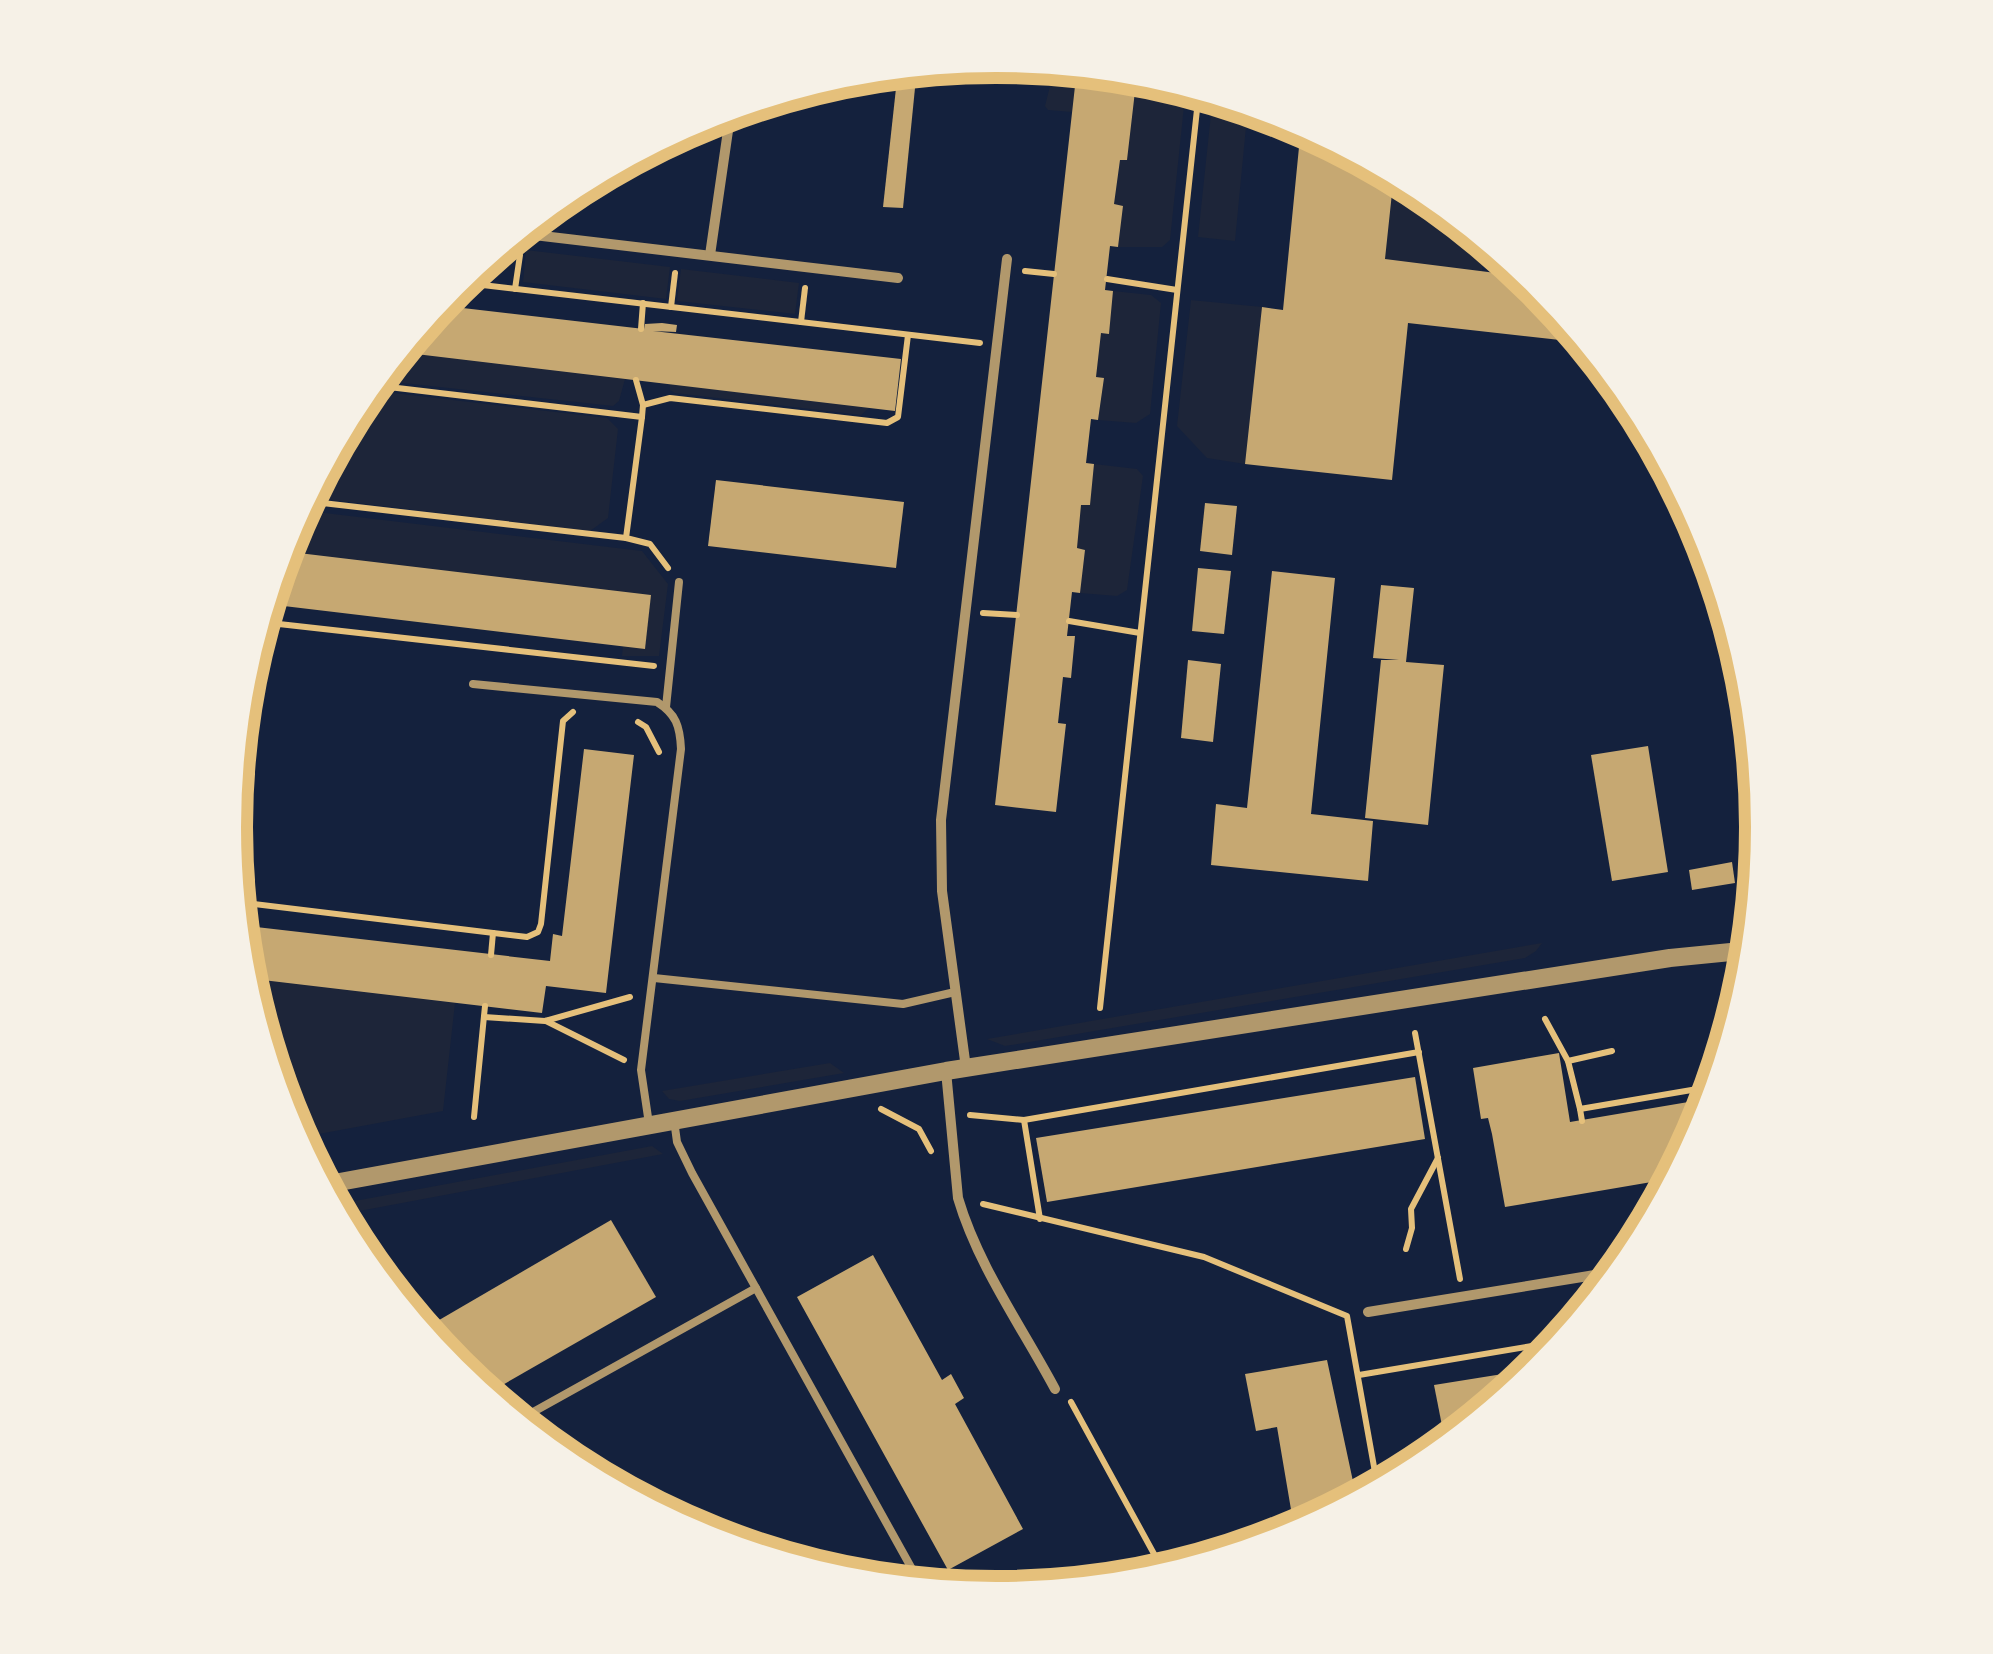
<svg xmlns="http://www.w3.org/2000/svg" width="1993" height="1654" viewBox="0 0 1993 1654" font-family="'DM Sans',sans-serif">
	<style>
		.green { fill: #1d2539 }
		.building { fill: #c6a872 }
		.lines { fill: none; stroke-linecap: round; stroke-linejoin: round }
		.path { stroke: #e5c07b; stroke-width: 6 }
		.service { stroke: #b1986c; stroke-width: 8 }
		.minor { stroke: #b1986c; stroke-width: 10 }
		.tertiary { stroke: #b1986c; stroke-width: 18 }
		.rim { fill: none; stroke: #e5c07b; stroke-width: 12 }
	</style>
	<rect width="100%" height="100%" fill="#14213d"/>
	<g class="green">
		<polygon points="1055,66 1077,68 1072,112 1048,110 1045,106"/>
		<polygon points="1137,74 1186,87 1170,240 1162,247 1118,247 1123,207 1114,204 1120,160 1127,160"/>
		<polygon points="1213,95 1248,106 1235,241 1198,237"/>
		<polygon points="1394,174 1423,190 1486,241 1482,271 1385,259"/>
		<polygon points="526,250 670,267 666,299 523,282"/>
		<polygon points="681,269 799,283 795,314 677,301"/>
		<polygon points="1113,291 1151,295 1161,303 1150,414 1136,423 1098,420 1104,379 1096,377 1101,333 1109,333"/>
		<polygon points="1191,300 1262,307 1245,464 1207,458 1177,426"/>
		<polygon points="399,352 625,379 619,401 613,406 376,380"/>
		<polygon points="670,384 869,408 861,415 675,393 670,390"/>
		<polygon points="368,390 607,418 618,429 608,518 590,531 307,497"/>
		<polygon points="1094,464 1137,469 1143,476 1127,590 1117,596 1080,593 1085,550 1077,548 1081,505 1090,504"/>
		<polygon points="300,510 642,551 668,584 659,656 622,656 623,646 645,648 651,595 283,551"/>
		<polygon points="1542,943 1536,951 1525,958 1018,1044 1005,1046 987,1039"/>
		<polygon points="245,978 455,1003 443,1111 297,1138 288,1120"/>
		<polygon points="830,1063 844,1073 680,1101 669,1099 662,1091"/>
		<polygon points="652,1146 663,1154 338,1215 333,1205"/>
	</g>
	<g class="building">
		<polygon points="917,68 903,208 883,207 898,70"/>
		<polygon points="1077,68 1137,74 1127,160 1120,160 1114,204 1123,206 1118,247 1110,246 1105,290 1113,291 1109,334 1101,333 1096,377 1104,378 1098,420 1091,419 1086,463 1094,464 1090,505 1081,505 1077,548 1085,550 1080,593 1072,592 1067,636 1075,636 1071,678 1063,677 1058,723 1066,724 1056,812 995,805"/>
		<polygon points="1300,137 1332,141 1394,174 1385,259 1504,274 1506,258 1539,285 1587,343 1408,323 1392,480 1245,464 1262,307 1283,310"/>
		<polygon points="437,305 644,329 645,324 662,323 677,325 676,332 653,331 901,359 895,411 399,352"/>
		<polygon points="716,480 904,502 896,568 708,546"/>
		<polygon points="1205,503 1237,506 1232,555 1200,551"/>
		<polygon points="282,551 651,595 645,649 267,604"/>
		<polygon points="1198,568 1231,571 1224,634 1192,631"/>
		<polygon points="1272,571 1335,578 1311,814 1373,821 1368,881 1211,865 1216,804 1247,808"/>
		<polygon points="1381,585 1414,588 1406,662 1444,665 1428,825 1365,818 1381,660 1399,660 1373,658"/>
		<polygon points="1188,660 1221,664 1213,742 1181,738"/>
		<polygon points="1648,746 1668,872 1612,881 1591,755"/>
		<polygon points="584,749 634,755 606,993 546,986 542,1013 245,978 239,925 550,961 553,934 562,936"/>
		<polygon points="1732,862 1735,883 1692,890 1689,870"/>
		<polygon points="1559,1053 1570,1122 1712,1098 1705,1121 1675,1178 1505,1207 1492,1134 1488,1118 1481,1119 1473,1068"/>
		<polygon points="1415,1077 1425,1139 1047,1202 1036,1138"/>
		<polygon points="611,1220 656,1297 485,1395 454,1369 422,1330"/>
		<polygon points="873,1255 942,1380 951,1374 964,1398 955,1404 1023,1529 948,1570 797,1297"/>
		<polygon points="1327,1360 1357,1500 1295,1533 1277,1427 1256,1431 1245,1374"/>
		<polygon points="1540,1368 1538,1370 1446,1446 1434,1385"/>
	</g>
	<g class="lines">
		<g class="path">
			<polyline points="1025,271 1054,274"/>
			<polyline points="1107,279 1177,290"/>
			<polyline points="457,282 980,343"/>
			<polyline points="515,289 520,255"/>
			<polyline points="671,307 675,273"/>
			<polyline points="801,322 805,288"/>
			<polyline points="641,329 643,303"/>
			<polyline points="636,380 643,405"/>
			<polyline points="372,385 642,417 626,538 650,544 668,568"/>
			<polyline points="642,417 643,405 670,398 887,423 898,417 908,335"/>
			<polyline points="305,501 626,538"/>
			<polyline points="983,613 1017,615"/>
			<polyline points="1069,621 1140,633"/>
			<polyline points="261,622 654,666"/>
			<polyline points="638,722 646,727 659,752"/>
			<polyline points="237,902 527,937 538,932 541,924 563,721 573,712"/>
			<polyline points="491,955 493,933"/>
			<polyline points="1100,1008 1199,91"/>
			<polyline points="1724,1014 1729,1042"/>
			<polyline points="484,1017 545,1021 630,997"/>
			<polyline points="1545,1019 1568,1061 1580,1109 1715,1086"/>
			<polyline points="546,1021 624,1060"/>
			<polyline points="1415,1033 1460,1279"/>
			<polyline points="1568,1061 1612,1051"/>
			<polyline points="881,1109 919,1129 931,1151"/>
			<polyline points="1580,1109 1582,1121"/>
			<polyline points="970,1115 1024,1120"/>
			<polyline points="474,1117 485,1006"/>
			<polyline points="983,1204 1204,1257 1347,1316 1378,1489"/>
			<polyline points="1040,1219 1024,1120 1419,1052"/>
			<polyline points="1406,1249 1412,1228 1411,1209 1438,1158"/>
			<polyline points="1359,1375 1562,1341"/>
			<polyline points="1071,1402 1165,1574"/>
		</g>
		<g class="service">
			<polyline points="1611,388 1623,388"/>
			<path d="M 473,684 L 657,702 C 676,714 680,726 681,749 L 641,1070 L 649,1124"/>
			<polyline points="666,707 679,582"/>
			<polyline points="654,978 903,1004 955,992"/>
			<polyline points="674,1120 677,1142 692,1173 922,1587"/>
			<polyline points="517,1421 756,1288"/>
		</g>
		<g class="minor">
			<polyline points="517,233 898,278"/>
			<polyline points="710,255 731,110"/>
			<polyline points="1734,953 1742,1000"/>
			<polyline points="966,1068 942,891 941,820 1007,259"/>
			<path d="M 946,1071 L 958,1198 C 978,1266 1022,1327 1055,1389"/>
			<polyline points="1368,1312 1619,1271"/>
		</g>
		<polyline class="tertiary" points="323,1185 946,1071 1670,958 1751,950"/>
	</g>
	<path d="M0 0H1993V1654H0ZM247 827a749 749 0 1 1 1498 0a749 749 0 1 1-1498 0Z" fill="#f6f1e7" fill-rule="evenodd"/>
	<path class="rim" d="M247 827a749 749 0 1 1 1498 0a749 749 0 1 1-1498 0Z"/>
</svg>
